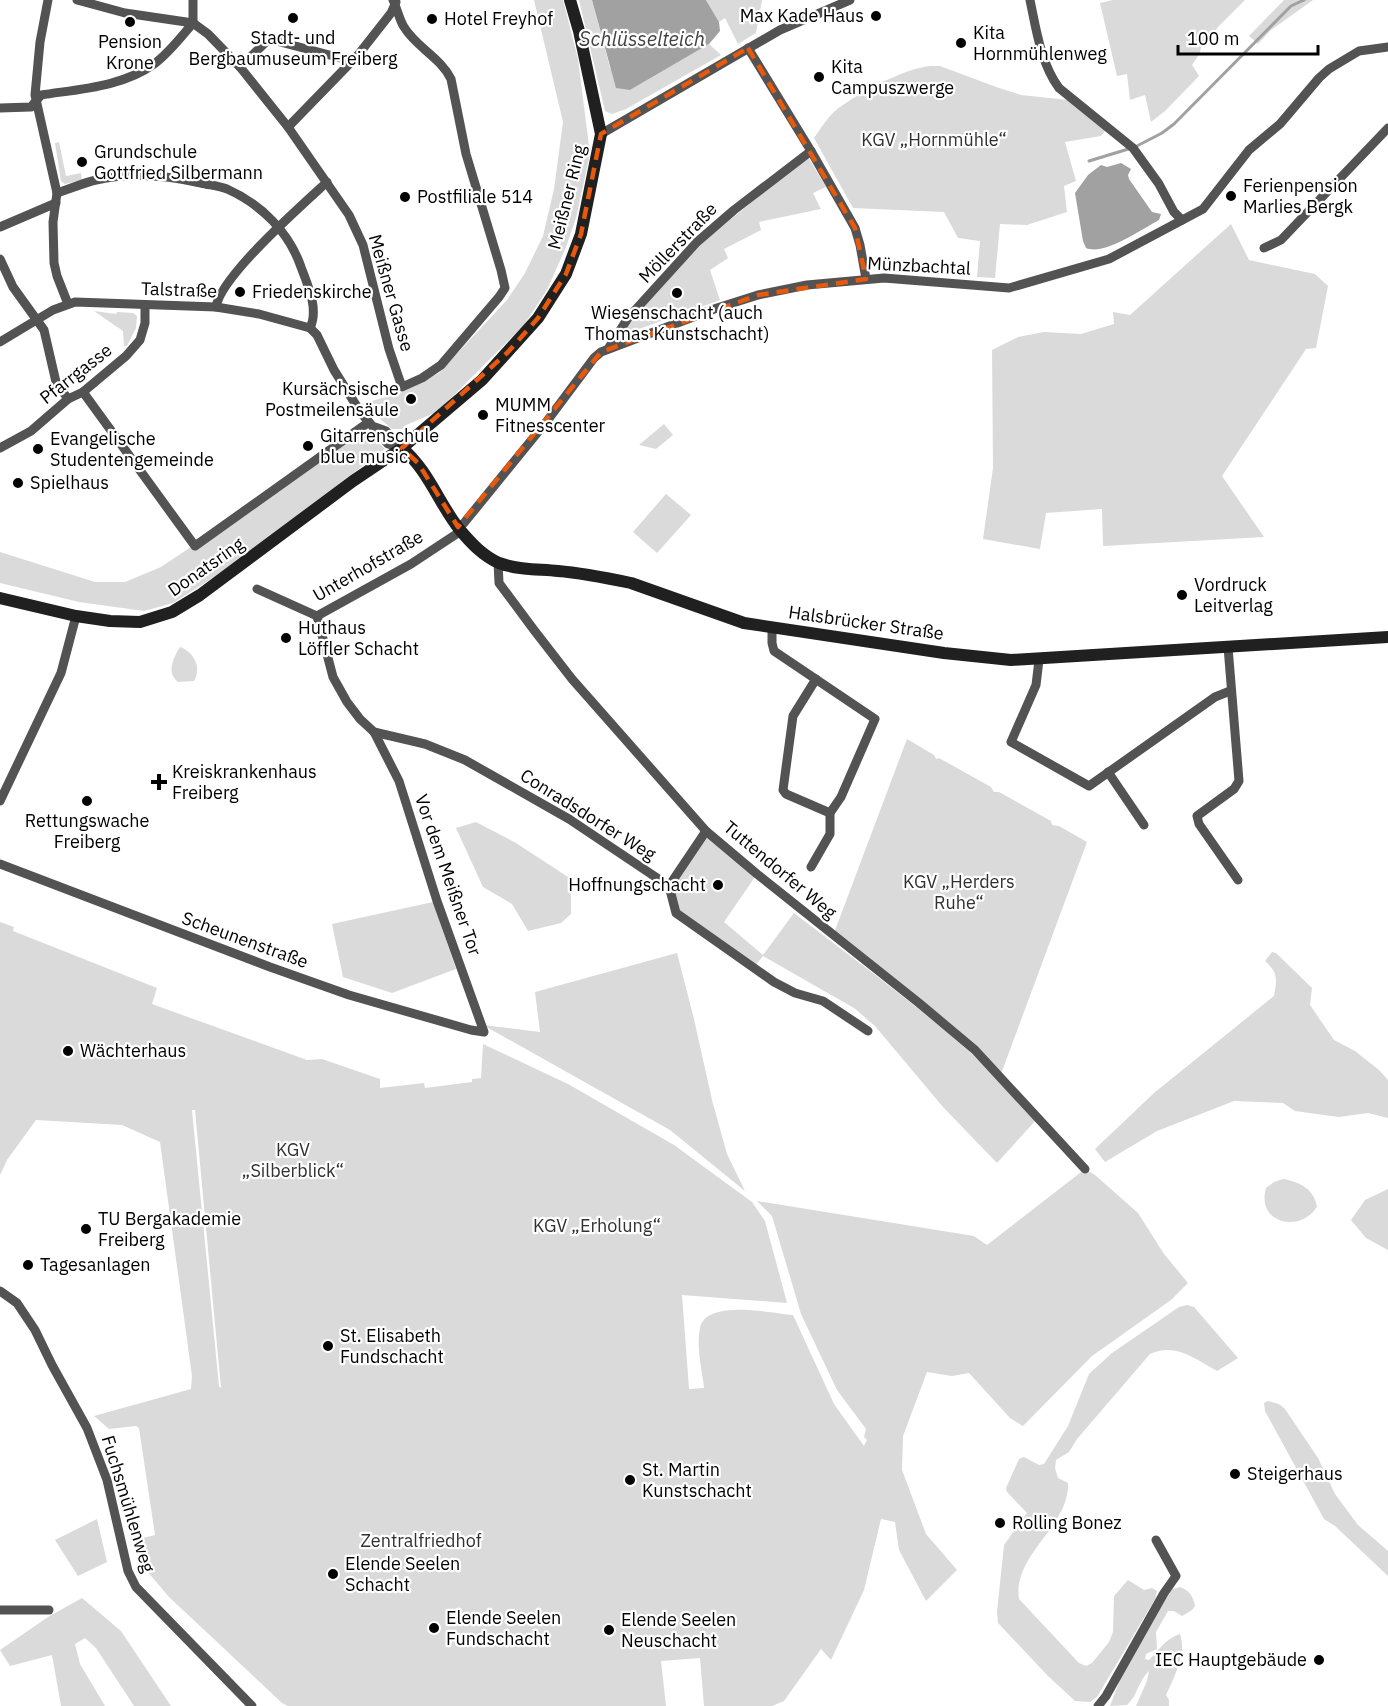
<svg xmlns="http://www.w3.org/2000/svg" width="1388" height="1706" viewBox="0 0 1388 1706" font-family="'IBM Plex Sans',sans-serif">
	<style>
		.green { fill: #dadada; fill-rule: evenodd }
		.water { fill: #a1a1a1 }
		.lines { fill: none; stroke-linecap: round; stroke-linejoin: round }
		.stream { stroke: #a1a1a1; stroke-width: 3 }
		.minor { stroke: #535353; stroke-width: 9 }
		.secondary { stroke: #202020; stroke-width: 12 }
		.marked { fill: none; stroke: #e8590c; stroke-width: 4.5; stroke-dasharray: 12 8; stroke-linejoin: round }
		.poi-dot { fill: #000; stroke: #fff; stroke-width: 2 }
		.labels { text-anchor: middle; stroke-width: 4.5; stroke-linejoin: round; paint-order: stroke }
		.poi-label { font-size: 18px; fill: #000; stroke: #fff; text-anchor: start }
		.park-label { font-size: 18px; fill: #313131; stroke: #fff }
		.street-label { font-size: 18px; fill: #000; stroke: #fff }
		.water-label { font-size: 20px; font-style: italic; fill: #424242; stroke: #fff }
	</style>
	<rect width="100%" height="100%" fill="#fff"/>
	<g class="green">
		<polygon points="534,0 563,0 578,59 590,154 576,218 566,247 547,290 524,325 437,412 406,425 402,429 392,429 362,404 402,392 439,373 507,300 525,273 543,236 554,189 563,122"/>
		<polygon points="579,0 592,0 610,68 630,90 709,44 721,55 626,109 612,114 605,111"/>
		<polygon points="706,0 762,0 756,33 738,44 725,18 719,22"/>
		<polygon points="1113,0 1245,0 1217,28 1211,41 1202,41 1200,53 1192,65 1199,76 1165,111 1151,122 1145,95 1130,100 1127,74 1117,76 1100,3"/>
		<polygon points="1284,0 1313,0 1271,30 1258,44 1249,36"/>
		<path d="M 930,66 L 940,66 L 999,88 L 1021,95 L 1068,100 L 1105,131 L 1101,136 L 1065,142 L 1076,181 L 1064,186 L 1067,212 L 1027,225 L 1000,224 L 995,278 L 977,277 L 980,241 L 958,238 L 944,212 L 853,208 L 814,138 C 820,130 826,119 834,112 C 852,96 905,68 930,66 Z"/>
		<polygon points="59,142 66,176 81,173 82,180 65,184 61,181 55,143"/>
		<polygon points="808,157 826,187 813,193 821,209 759,222 761,230 724,249 728,258 710,270 720,300 625,334 622,331 705,240"/>
		<polygon points="1231,224 1249,260 1315,274 1328,286 1316,348 1306,349 1222,476 1264,537 1103,546 1102,509 1046,513 1040,549 983,539 993,468 992,350 1018,337 1044,332 1081,334 1114,324 1113,312 1130,315"/>
		<polygon points="94,311 116,314 117,312 133,313 137,316 136,328 127,346 124,346 123,331"/>
		<polygon points="664,424 673,435 656,449 639,445"/>
		<polygon points="366,430 385,449 227,569 173,603 144,611 79,602 0,583 0,552 95,582 125,582 161,567"/>
		<polygon points="666,494 691,515 657,553 633,532"/>
		<path d="M 180,647 C 194,652 202,668 194,681 L 178,682 C 166,673 173,658 180,647 Z"/>
		<polygon points="907,739 934,755 936,759 939,758 991,787 994,792 999,792 1051,821 1052,825 1059,826 1087,842 1001,1074 834,933"/>
		<polygon points="476,822 516,843 571,879 571,914 561,923 528,931 512,904 483,887 456,828"/>
		<path d="M 706,831 L 757,874 L 724,922 L 763,955 L 794,913 C 878,978 966,1039 1037,1119 L 997,1163 L 943,1107 L 875,1026 L 854,1008 L 763,956 L 754,967 L 676,913 L 669,886 Z"/>
		<polygon points="433,902 456,969 392,993 343,977 332,924"/>
		<path d="M 0,922 L 14,927 L 13,931 L 157,988 L 152,1004 L 307,1060 L 322,1059 L 380,1079 L 380,1088 L 424,1083 L 425,1088 L 472,1082 L 472,1079 L 481,1078 L 483,1044 L 568,1084 L 674,1145 L 752,1202 L 765,1221 L 787,1303 L 682,1295 L 689,1389 L 704,1388 C 702,1369 696,1347 700,1328 C 706,1299 772,1313 793,1315 L 834,1404 L 864,1446 L 867,1440 L 864,1437 L 866,1429 L 837,1390 L 801,1314 L 772,1216 L 757,1201 L 974,1236 L 987,1245 L 1085,1169 L 1095,1175 L 1138,1213 L 1164,1254 L 1188,1283 L 1171,1300 L 1092,1356 L 1023,1426 L 1010,1418 L 969,1373 L 952,1376 L 927,1372 L 903,1436 L 902,1470 L 926,1534 L 957,1570 L 926,1601 L 899,1550 L 895,1522 L 881,1519 L 864,1590 L 831,1660 L 821,1649 L 784,1701 L 772,1706 L 704,1706 L 700,1658 L 661,1661 L 666,1706 L 288,1706 L 282,1703 L 169,1597 L 147,1571 L 137,1550 L 135,1540 L 155,1535 L 139,1428 L 136,1426 L 109,1429 L 94,1416 L 191,1389 L 192,1376 L 160,1142 L 122,1125 L 36,1120 L 7,1160 L 0,1175 ZM 192,1110 L 195,1110 L 221,1388 L 219,1386 Z"/>
		<path d="M 1272,952 L 1276,953 L 1312,988 L 1310,1005 L 1334,1040 L 1355,1051 L 1379,1070 L 1388,1080 L 1388,1118 L 1368,1113 L 1339,1117 L 1295,1111 L 1283,1103 L 1234,1101 L 1157,1131 L 1105,1162 L 1095,1149 L 1154,1093 L 1274,996 C 1277,979 1278,973 1265,961 Z"/>
		<polygon points="677,953 694,1019 712,1100 727,1154 745,1191 670,1130 483,1025 540,1032 535,992"/>
		<path d="M 1283,1179 C 1300,1182 1314,1189 1317,1207 C 1299,1234 1256,1223 1266,1188 L 1274,1182 Z"/>
		<polygon points="1388,1189 1388,1250 1366,1238 1351,1220 1365,1200"/>
		<path d="M 1187,1305 L 1194,1307 L 1238,1358 L 1217,1371 C 1196,1359 1175,1342 1150,1354 L 1077,1439 L 1069,1452 L 1056,1460 L 1055,1468 L 1058,1478 L 1068,1483 C 1070,1526 1012,1555 1019,1599 L 1079,1663 L 1086,1666 L 1092,1663 L 1109,1642 L 1113,1632 L 1114,1596 L 1128,1580 L 1144,1590 L 1152,1588 L 1157,1591 L 1155,1599 L 1097,1697 L 1090,1702 L 1075,1701 L 1047,1675 L 998,1623 L 997,1612 L 1004,1545 L 1027,1513 L 1007,1492 L 1006,1488 L 1019,1459 L 1024,1457 L 1039,1465 L 1044,1464 L 1068,1426 L 1089,1374 L 1112,1353 L 1179,1307 Z"/>
		<polygon points="1268,1401 1279,1404 1285,1409 1318,1458 1335,1494 1358,1525 1388,1551 1388,1576 1335,1526 1324,1519 1265,1411 1264,1403"/>
		<polygon points="97,1519 107,1562 78,1576 55,1540"/>
		<path d="M 1180,1587 C 1190,1591 1193,1596 1195,1606 L 1192,1610 L 1182,1616 L 1174,1611 L 1168,1611 L 1156,1632 L 1157,1649 L 1146,1654 L 1145,1659 L 1149,1660 C 1160,1649 1165,1639 1180,1634 C 1187,1653 1174,1678 1166,1695 L 1169,1700 L 1169,1706 L 1136,1706 L 1147,1681 L 1149,1671 C 1138,1681 1138,1695 1127,1705 L 1110,1706 L 1123,1672 L 1170,1590 Z"/>
		<polygon points="82,1598 121,1631 171,1706 134,1706 96,1648 85,1638 75,1644 80,1664 105,1706 61,1706 52,1655 10,1666 0,1650 48,1617"/>
	</g>
	<g class="water">
		<polygon points="592,0 706,0 719,22 720,31 709,44 630,90 616,88"/>
		<path d="M 1121,163 L 1131,169 L 1128,175 L 1129,179 L 1152,212 L 1161,214 L 1159,220 C 1142,229 1104,256 1086,248 L 1083,241 L 1075,193 L 1088,175 L 1101,165 L 1107,167 Z"/>
	</g>
	<g class="lines">
		<polyline class="stream" points="1089,161 1135,147 1162,133 1174,124 1291,6 1304,0"/>
		<g class="minor">
			<polyline points="48,0 40,42 35,95 57,193 53,222 54,263 57,276 68,304"/>
			<path d="M 77,0 L 125,13 L 193,23 L 208,34 L 240,67 L 288,127 L 349,215 L 363,245 L 389,349 L 402,387 L 422,378 L 441,365 L 499,297 L 505,288 L 501,270 L 466,154 L 451,79 C 441,58 416,47 404,27 C 399,19 397,8 393,0"/>
			<polyline points="193,0 193,23"/>
			<path d="M 1030,0 C 1036,29 1041,64 1059,88 L 1133,148 L 1159,184 L 1174,212 L 1182,220"/>
			<polyline points="748,48 811,151 855,228 860,245 866,279"/>
			<polyline points="240,67 269,39 352,61"/>
			<path d="M 0,108 L 31,107 L 41,95 C 79,89 122,87 154,64 C 169,53 181,37 193,23"/>
			<polyline points="288,127 358,55 391,13 396,2"/>
			<polyline points="601,134 780,30 850,0"/>
			<path d="M 57,193 C 70,189 83,183 96,180 C 131,172 166,175 201,183 C 209,185 219,186 227,189 C 261,204 289,232 301,267 C 308,286 319,309 310,328"/>
			<polyline points="0,227 56,203"/>
			<polyline points="1264,248 1281,240 1388,128"/>
			<polyline points="0,259 13,287 44,330 56,382 68,399"/>
			<path d="M 216,307 C 221,276 301,206 327,182"/>
			<polyline points="0,342 53,310 75,302 216,307 259,314 310,328 317,335 334,370 361,413 388,444 402,448"/>
			<polyline points="608,349 628,318 697,242 734,210 811,151"/>
			<polyline points="83,392 195,546 369,422"/>
			<polyline points="375,427 386,431 402,448"/>
			<polyline points="0,448 31,431 68,399 83,392 126,356 140,340 145,323 145,305"/>
			<polyline points="458,527 464,523 547,421 594,358 601,352 717,308 758,295 807,285 884,278 1009,288 1109,259 1203,209 1249,150 1280,124 1319,78 1329,69 1359,51 1388,47"/>
			<polyline points="498,562 499,583 534,630 572,679 706,831 757,874 919,1003 975,1050 1085,1169"/>
			<polyline points="257,589 317,616 411,564 461,531"/>
			<polyline points="317,616 333,677 347,702 360,719 374,732 425,744 465,760 569,819 669,886 676,913 774,982 795,993 823,1001 868,1031"/>
			<polyline points="772,627 772,643 774,651 875,719 841,797 830,813 830,834 811,867"/>
			<polyline points="1228,647 1239,781 1234,789 1197,816 1199,824 1238,880"/>
			<polyline points="1039,660 1036,685 1011,742 1089,786 1215,697 1230,691"/>
			<polyline points="816,679 793,716 783,790 786,794 830,813"/>
			<polyline points="1108,772 1144,825"/>
			<polyline points="0,801 61,673 76,616"/>
			<polyline points="0,864 270,967 349,995 471,1030 484,1032 437,901 399,781 374,732"/>
			<polyline points="669,886 706,831"/>
			<polyline points="0,1291 17,1303 35,1330 52,1365 87,1428 107,1480 128,1571 136,1587 252,1706"/>
			<polyline points="0,1610 49,1610"/>
			<polyline points="1098,1706 1106,1696 1164,1593 1176,1576 1156,1540"/>
		</g>
		<g class="secondary">
			<path d="M 402,448 C 429,471 439,504 460,530 C 471,543 483,556 499,563 C 518,570 538,569 558,571 C 583,573 607,578 631,583 L 744,623 L 944,653 L 1011,660 L 1388,637"/>
			<polyline points="0,598 76,616 110,621 140,622 172,612 200,595 353,481 402,448 482,380 538,318 566,274 581,234 601,134 579,31 570,0"/>
		</g>
	</g>
	<path class="marked" d="M 748,48 L 855,228 L 866,279 L 758,295 L 601,352 L 458,527 L 418,463 L 402,448 L 508,352 L 538,318 L 566,274 L 581,234 L 601,134 Z"/>
	<g class="poi-dot">
		<circle cx="876" cy="16" r="6"/>
		<circle cx="293" cy="18" r="6"/>
		<circle cx="432" cy="19" r="6"/>
		<circle cx="130" cy="22" r="6"/>
		<circle cx="961" cy="43" r="6"/>
		<circle cx="819" cy="77" r="6"/>
		<circle cx="82" cy="162" r="6"/>
		<circle cx="1231" cy="196" r="6"/>
		<circle cx="405" cy="197" r="6"/>
		<circle cx="240" cy="292" r="6"/>
		<circle cx="677" cy="293" r="6"/>
		<circle cx="411" cy="399" r="6"/>
		<circle cx="483" cy="415" r="6"/>
		<circle cx="308" cy="446" r="6"/>
		<circle cx="38" cy="449" r="6"/>
		<circle cx="18" cy="483" r="6"/>
		<circle cx="1182" cy="595" r="6"/>
		<circle cx="286" cy="638" r="6"/>
		<path d="M156 773h6v6h6v6h-6v6h-6v-6h-6v-6h6z"/>
		<circle cx="87" cy="801" r="6"/>
		<circle cx="718" cy="885" r="6"/>
		<circle cx="68" cy="1051" r="6"/>
		<circle cx="86" cy="1229" r="6"/>
		<circle cx="28" cy="1265" r="6"/>
		<circle cx="328" cy="1346" r="6"/>
		<circle cx="1235" cy="1474" r="6"/>
		<circle cx="630" cy="1480" r="6"/>
		<circle cx="1000" cy="1523" r="6"/>
		<circle cx="333" cy="1574" r="6"/>
		<circle cx="434" cy="1628" r="6"/>
		<circle cx="609" cy="1630" r="6"/>
		<circle cx="1319" cy="1660" r="6"/>
	</g>
	<g class="labels">
		<g class="poi-label">
			<text x="864" y="22" text-anchor="end">Max Kade Haus</text>
			<text x="444" y="25">Hotel Freyhof</text>
			<text x="973" y="39">Kita<tspan x="973" dy="21">Hornmühlenweg</tspan></text>
			<text x="293" y="44" text-anchor="middle">Stadt- und<tspan x="293" dy="21">Bergbaumuseum Freiberg</tspan></text>
			<text x="130" y="48" text-anchor="middle">Pension<tspan x="130" dy="21">Krone</tspan></text>
			<text x="831" y="73">Kita<tspan x="831" dy="21">Campuszwerge</tspan></text>
			<text x="94" y="158">Grundschule<tspan x="94" dy="21">Gottfried Silbermann</tspan></text>
			<text x="1243" y="192">Ferienpension<tspan x="1243" dy="21">Marlies Bergk</tspan></text>
			<text x="417" y="203">Postfiliale 514</text>
			<text x="252" y="298">Friedenskirche</text>
			<text x="677" y="319" text-anchor="middle">Wiesenschacht (auch<tspan x="677" dy="21">Thomas Kunstschacht)</tspan></text>
			<text x="399" y="395" text-anchor="end">Kursächsische<tspan x="399" dy="21">Postmeilensäule</tspan></text>
			<text x="495" y="411">MUMM<tspan x="495" dy="21">Fitnesscenter</tspan></text>
			<text x="320" y="442">Gitarrenschule<tspan x="320" dy="21">blue music</tspan></text>
			<text x="50" y="445">Evangelische<tspan x="50" dy="21">Studentengemeinde</tspan></text>
			<text x="30" y="489">Spielhaus</text>
			<text x="1194" y="591">Vordruck<tspan x="1194" dy="21">Leitverlag</tspan></text>
			<text x="298" y="634">Huthaus<tspan x="298" dy="21">Löffler Schacht</tspan></text>
			<text x="172" y="778">Kreiskrankenhaus<tspan x="172" dy="21">Freiberg</tspan></text>
			<text x="87" y="827" text-anchor="middle">Rettungswache<tspan x="87" dy="21">Freiberg</tspan></text>
			<text x="706" y="891" text-anchor="end">Hoffnungschacht</text>
			<text x="80" y="1057">Wächterhaus</text>
			<text x="98" y="1225">TU Bergakademie<tspan x="98" dy="21">Freiberg</tspan></text>
			<text x="40" y="1271">Tagesanlagen</text>
			<text x="340" y="1342">St. Elisabeth<tspan x="340" dy="21">Fundschacht</tspan></text>
			<text x="642" y="1476">St. Martin<tspan x="642" dy="21">Kunstschacht</tspan></text>
			<text x="1247" y="1480">Steigerhaus</text>
			<text x="1012" y="1529">Rolling Bonez</text>
			<text x="345" y="1570">Elende Seelen<tspan x="345" dy="21">Schacht</tspan></text>
			<text x="446" y="1624">Elende Seelen<tspan x="446" dy="21">Fundschacht</tspan></text>
			<text x="621" y="1626">Elende Seelen<tspan x="621" dy="21">Neuschacht</tspan></text>
			<text x="1307" y="1666" text-anchor="end">IEC Hauptgebäude</text>
		</g>
		<g class="park-label">
			<text x="934" y="146">KGV „Hornmühle“</text>
			<text x="959" y="888">KGV „Herders<tspan x="959" dy="21">Ruhe“</tspan></text>
			<text x="293" y="1156">KGV<tspan x="293" dy="21">„Silberblick“</tspan></text>
			<text x="597" y="1232">KGV „Erholung“</text>
			<text x="421" y="1547">Zentralfriedhof</text>
		</g>
		<g class="street-label">
			<text transform="translate(567 197) rotate(-76)" y="6">Meißner Ring</text>
			<text transform="translate(678 243) rotate(-46)" y="6">Möllerstraße</text>
			<text transform="translate(919 266) rotate(3)" y="6">Münzbachtal</text>
			<text transform="translate(179 290) rotate(2)" y="6">Talstraße</text>
			<text transform="translate(391 293) rotate(74)" y="6">Meißner Gasse</text>
			<text transform="translate(76 374) rotate(-38)" y="6">Pfarrgasse</text>
			<text transform="translate(368 566) rotate(-30)" y="6">Unterhofstraße</text>
			<text transform="translate(206 567) rotate(-35)" y="6">Donatsring</text>
			<text transform="translate(866 623) rotate(8)" y="6">Halsbrücker Straße</text>
			<text transform="translate(588 815) rotate(32)" y="6">Conradsdorfer Weg</text>
			<text transform="translate(780 870) rotate(40)" y="6">Tuttendorfer Weg</text>
			<text transform="translate(448 875) rotate(71)" y="6">Vor dem Meißner Tor</text>
			<text transform="translate(245 940) rotate(20)" y="6">Scheunenstraße</text>
			<text transform="translate(128 1504) rotate(73)" y="6">Fuchsmühlenweg</text>
		</g>
		<g class="water-label">
			<text x="642" y="46">Schlüsselteich</text>
		</g>
	</g>
	<path d="M1178 45v9h140v-9" fill="none" stroke="#000000" stroke-width="3"/>
	<text x="1187" y="45" font-size="18" fill="#000000" stroke="#ffffff" stroke-width="4.5" paint-order="stroke">100 m</text>
</svg>
